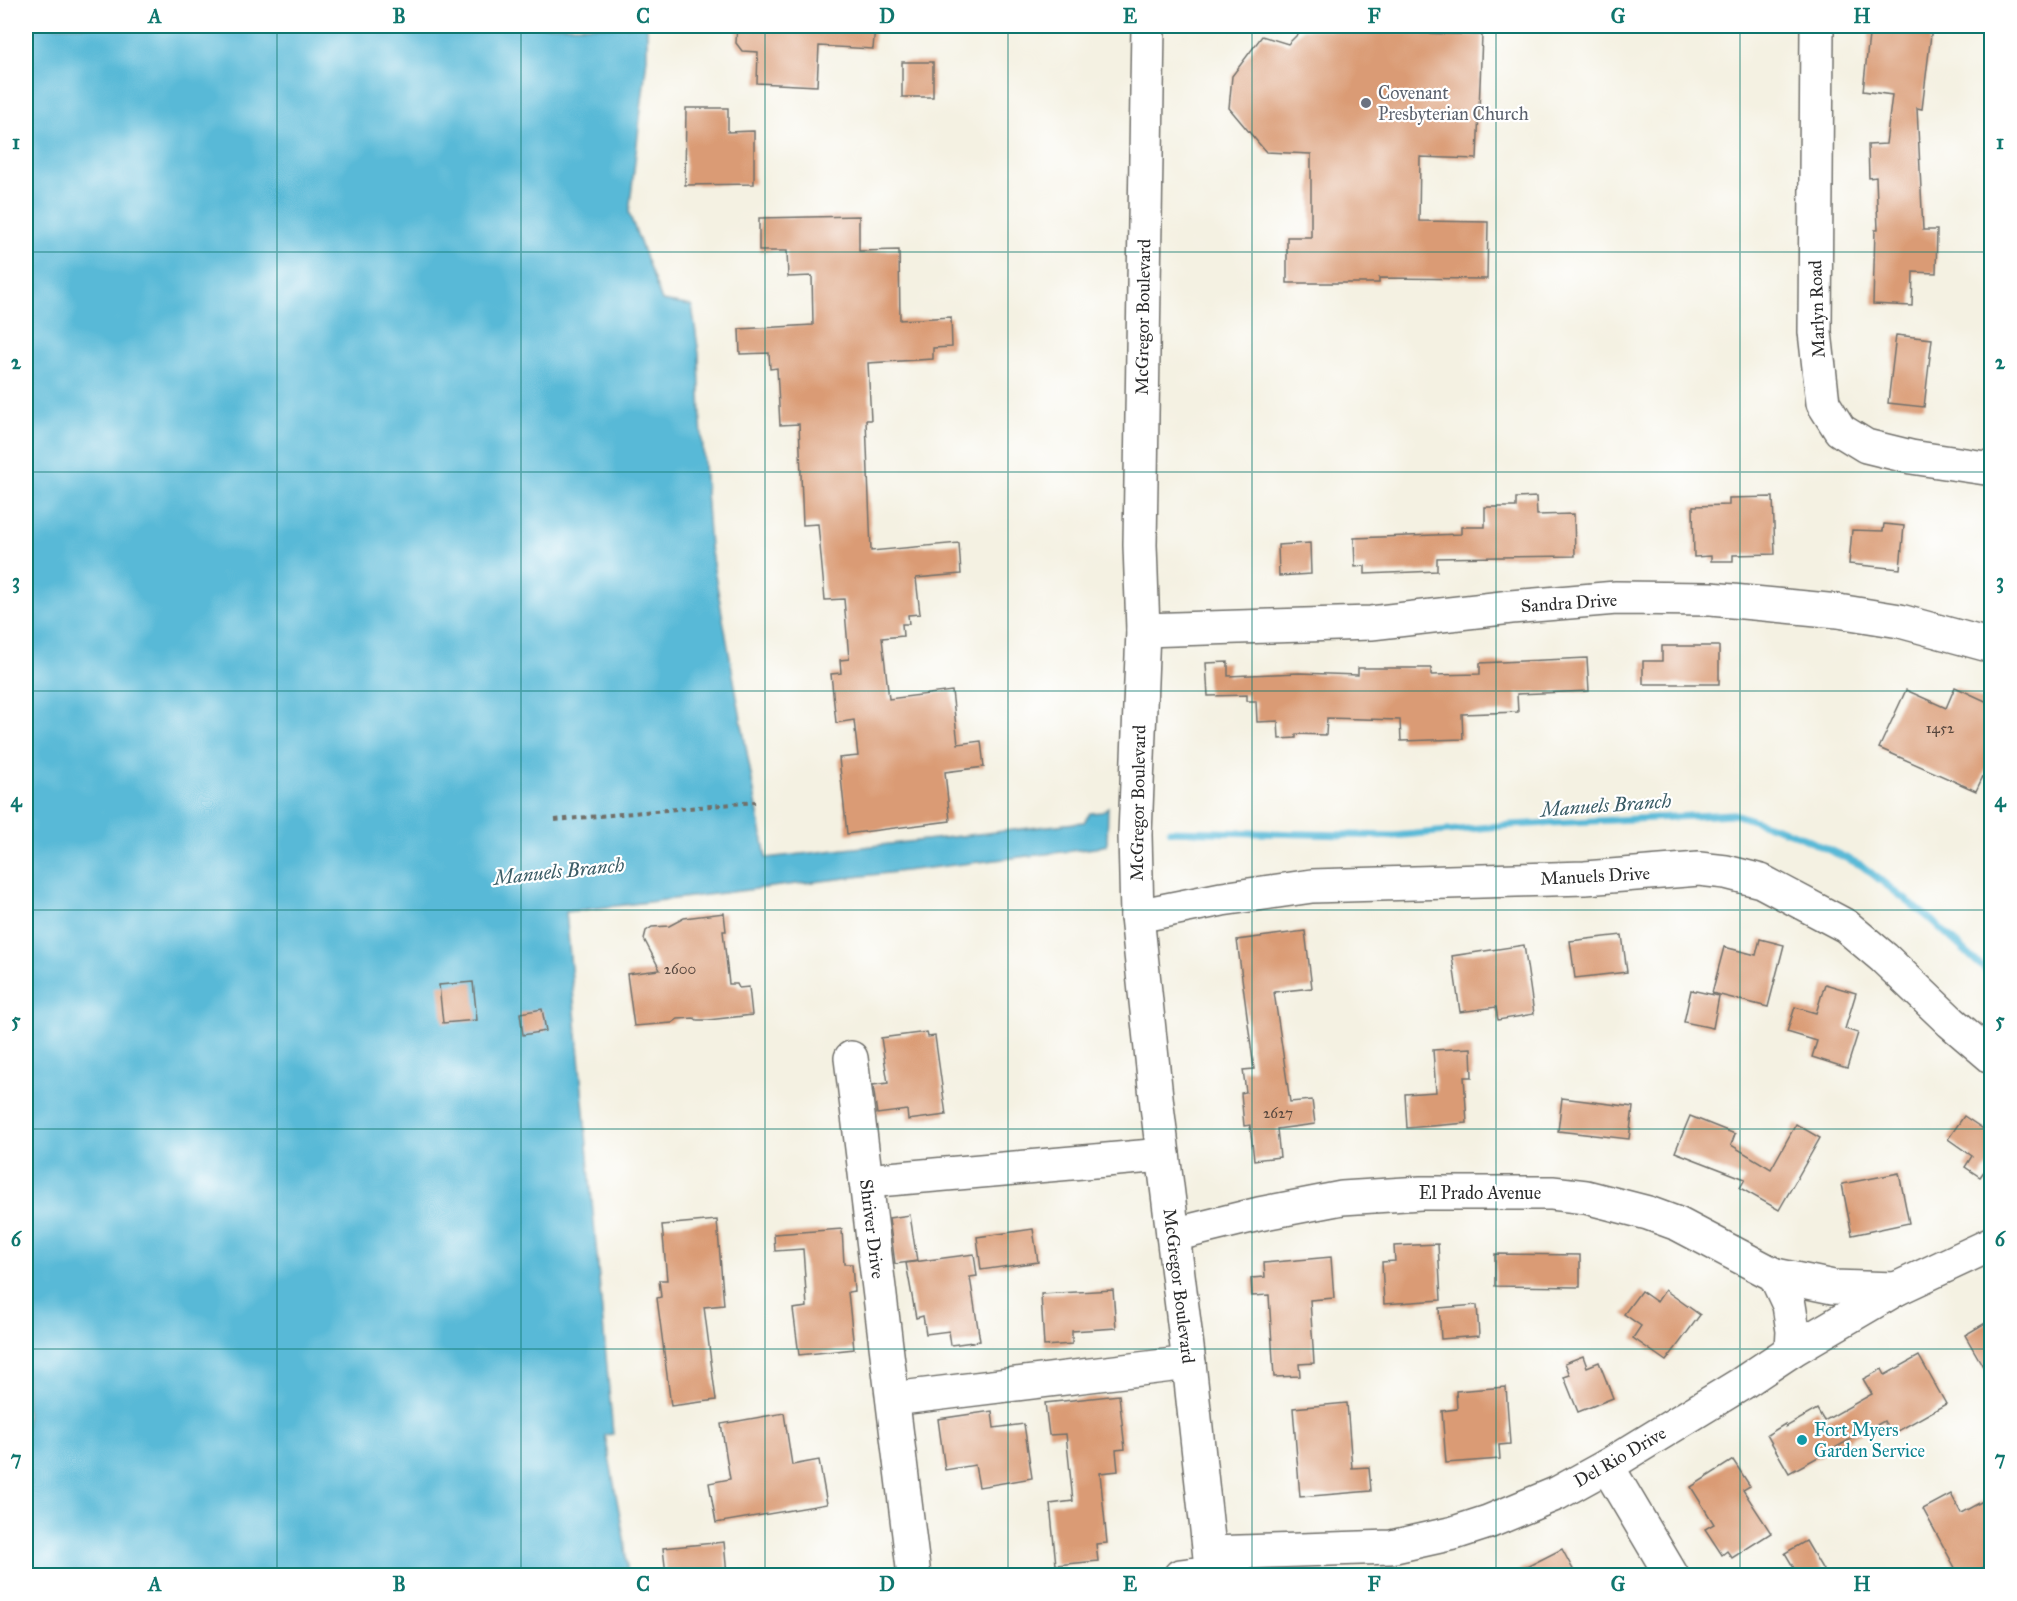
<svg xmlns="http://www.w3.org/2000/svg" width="2017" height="1601" viewBox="0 0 2017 1601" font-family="'IM FELL Great Primer',serif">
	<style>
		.water { fill: #59b9d7; stroke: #427281; stroke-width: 1.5 }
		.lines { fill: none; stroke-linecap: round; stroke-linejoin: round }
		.stream { stroke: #59b9d7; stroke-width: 7 }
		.building { fill: #da9b75 }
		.minor-casing { stroke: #71706b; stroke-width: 36 }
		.major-casing { stroke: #71706b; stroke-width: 36 }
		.path { stroke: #71706b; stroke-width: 4; stroke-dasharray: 4.5 4.5; stroke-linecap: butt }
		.minor { stroke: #fff; stroke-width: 33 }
		.major { stroke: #fff; stroke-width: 33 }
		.grid { fill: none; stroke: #0f766e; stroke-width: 1.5; stroke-opacity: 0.55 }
		.worship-dot { fill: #6b7280; stroke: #fff; stroke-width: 2 }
		.culture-dot { fill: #0f9aa8; stroke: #fff; stroke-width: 2 }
		.labels { text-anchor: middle; stroke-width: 4.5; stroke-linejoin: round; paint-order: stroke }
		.number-label { font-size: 15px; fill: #57473e }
		.worship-label { font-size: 18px; fill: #5b616d; stroke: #fff; text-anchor: start }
		.street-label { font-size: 18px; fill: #2b2b2b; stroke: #fff }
		.culture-label { font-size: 18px; fill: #0d838f; stroke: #fff; text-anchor: start }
		.water-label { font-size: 20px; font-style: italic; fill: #3b5d67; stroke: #fff }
		.neatline { fill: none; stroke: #0f766e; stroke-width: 2 }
		.grid-label { font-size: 20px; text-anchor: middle; font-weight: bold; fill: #0f766e }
	</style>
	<rect width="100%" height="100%" fill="#fff"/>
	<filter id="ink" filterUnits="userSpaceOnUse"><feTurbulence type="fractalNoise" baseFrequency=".0167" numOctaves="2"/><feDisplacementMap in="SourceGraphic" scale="12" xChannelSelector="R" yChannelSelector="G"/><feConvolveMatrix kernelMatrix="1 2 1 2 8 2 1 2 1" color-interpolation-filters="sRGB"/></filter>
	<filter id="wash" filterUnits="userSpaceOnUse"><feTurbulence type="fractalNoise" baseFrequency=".008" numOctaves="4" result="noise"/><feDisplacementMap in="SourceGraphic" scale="24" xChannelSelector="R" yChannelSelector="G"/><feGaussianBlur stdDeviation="1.35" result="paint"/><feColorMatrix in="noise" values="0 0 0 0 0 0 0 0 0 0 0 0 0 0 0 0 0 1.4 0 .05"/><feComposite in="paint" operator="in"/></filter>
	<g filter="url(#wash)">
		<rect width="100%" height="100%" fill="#f4f1e2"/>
		<polygon class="water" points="26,26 647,26 647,58 629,213 662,301 692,306 699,354 701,423 710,547 766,858 1084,822 1090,813 1102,812 1108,807 1107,845 1095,848 566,912 613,1434 605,1435 624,1538 628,1575 26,1576"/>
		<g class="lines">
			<polyline class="stream" points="1170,831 1394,836 1511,825 1734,814 1795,834 1861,865 1929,918 1992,976"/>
		</g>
		<g id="blocks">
			<g class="building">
				<polygon points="737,26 875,26 873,49 819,46 817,86 757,83 758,52 742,51 736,43"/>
				<polygon points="1870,26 1932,26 1922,109 1917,108 1923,230 1937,230 1936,273 1913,272 1912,306 1873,304 1875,230 1878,230 1876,177 1869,178 1868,145 1886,144 1892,95 1863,91"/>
				<polygon points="1303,29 1482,35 1477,159 1420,157 1419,221 1488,222 1487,279 1379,278 1379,283 1287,283 1287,237 1311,237 1311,154 1266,152 1229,108 1232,76 1262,36 1288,44"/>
				<rect x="902" y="62" width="31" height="35"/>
				<polygon points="686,108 728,108 728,132 754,131 754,184 685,185"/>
				<polygon points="859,216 859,251 899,250 900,320 951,317 952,347 933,348 933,359 868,363 871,420 866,420 871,551 959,543 961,574 916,578 920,614 908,615 909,624 902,624 903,636 882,638 889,699 952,691 958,744 981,741 984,767 945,772 950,821 847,834 839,758 858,756 854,720 836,723 831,674 841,673 840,660 849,659 844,599 825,600 818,524 803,525 799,424 780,425 777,368 770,369 769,353 740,354 739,329 813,325 812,276 788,277 787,251 759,251 759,218"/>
				<polygon points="1896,335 1932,339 1924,407 1888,403"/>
				<polygon points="1536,497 1537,515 1574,514 1575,556 1437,558 1437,571 1365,574 1365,566 1355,567 1354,538 1461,534 1461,527 1485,527 1485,507 1516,507 1516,498"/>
				<polygon points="1773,497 1775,554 1733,555 1733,561 1711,561 1711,556 1694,557 1693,506 1729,505 1729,498"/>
				<polygon points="1884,524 1904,526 1900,569 1849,564 1852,530 1883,531"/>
				<polygon points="1310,543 1311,574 1279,576 1278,545"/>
				<polygon points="1662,646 1719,646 1719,684 1643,684 1643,661 1662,661"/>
				<polygon points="1587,658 1589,691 1517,694 1518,712 1462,714 1463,739 1401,741 1400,720 1327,718 1326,735 1296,734 1296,738 1279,739 1278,721 1257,722 1256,701 1247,701 1247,695 1208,696 1206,663 1228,662 1228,676 1299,673 1358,675 1358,668 1431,668 1431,675 1480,674 1480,663"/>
				<polygon points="1955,687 1992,704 1992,757 1976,791 1879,748 1906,690 1946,708"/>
				<polygon points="724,913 726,931 723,931 729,984 737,984 739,988 749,987 752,1015 708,1020 697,1020 694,1018 678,1019 672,1023 634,1026 627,974 660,970 644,939 646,931 652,927 669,926 684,918"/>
				<polygon points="1305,931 1312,988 1274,992 1290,1102 1312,1100 1315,1124 1277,1129 1280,1157 1254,1160 1250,1125 1244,1126 1241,1093 1246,1092 1243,1070 1254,1069 1237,940"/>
				<polygon points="1622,935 1627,972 1575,978 1570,941"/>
				<polygon points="1760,939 1784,945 1768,1007 1712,993 1724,947 1756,955"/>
				<polygon points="1524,945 1534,1014 1498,1020 1496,1007 1460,1012 1452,956"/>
				<polygon points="473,982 477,1020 443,1023 439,985"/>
				<polygon points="1825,984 1856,993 1845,1029 1858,1033 1847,1068 1812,1057 1817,1041 1787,1032 1795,1007 1816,1013"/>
				<polygon points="1691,990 1719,996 1713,1028 1684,1022"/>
				<polygon points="542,1009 546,1031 523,1035 520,1013"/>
				<polygon points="927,1032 928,1037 935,1036 946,1115 908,1120 907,1110 877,1114 873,1085 888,1083 881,1038"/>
				<polygon points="1471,1048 1472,1077 1464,1077 1467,1123 1407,1128 1405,1094 1436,1092 1433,1050"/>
				<polygon points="1562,1098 1633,1107 1629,1139 1558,1131"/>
				<polygon points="1690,1116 1735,1134 1731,1145 1771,1169 1796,1124 1820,1138 1779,1210 1740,1188 1745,1179 1675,1152"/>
				<polygon points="1964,1116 1988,1132 1992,1128 1992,1168 1988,1166 1980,1177 1965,1167 1972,1156 1948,1139"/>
				<polygon points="1899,1173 1909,1223 1852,1235 1842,1184"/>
				<polygon points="910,1215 917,1261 895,1264 889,1218"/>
				<polygon points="717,1220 724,1305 704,1307 716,1400 671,1406 657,1298 661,1297 659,1280 667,1280 662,1225"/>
				<polygon points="842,1229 844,1264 852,1264 854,1291 848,1292 854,1349 799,1355 793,1309 807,1307 803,1249 775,1251 774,1234"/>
				<polygon points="1033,1229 1038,1262 981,1270 977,1237"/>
				<polygon points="1438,1244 1441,1300 1384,1304 1382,1262 1395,1261 1394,1246"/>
				<polygon points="974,1254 977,1276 970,1277 980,1341 951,1345 949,1331 926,1334 923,1316 916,1318 906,1263"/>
				<polygon points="1495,1254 1580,1255 1580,1287 1495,1286"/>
				<polygon points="1331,1257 1334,1298 1310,1300 1314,1363 1299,1364 1300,1376 1274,1377 1269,1295 1252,1296 1251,1278 1265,1277 1264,1263"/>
				<polygon points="1113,1290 1116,1328 1072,1331 1072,1344 1044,1346 1041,1294"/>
				<polygon points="1665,1290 1700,1315 1666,1361 1633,1338 1641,1326 1624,1314 1641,1291 1657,1302"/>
				<polygon points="1477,1305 1479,1336 1441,1339 1439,1308"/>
				<polygon points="1992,1319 1992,1382 1965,1335"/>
				<polygon points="1583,1356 1587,1367 1599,1362 1613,1398 1578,1412 1564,1377 1570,1375 1565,1363"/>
				<polygon points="1919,1356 1946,1404 1891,1435 1884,1421 1789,1473 1767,1435 1785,1424 1786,1427 1817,1409 1824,1421 1872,1394 1863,1379 1882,1369 1885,1375"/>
				<polygon points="1506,1387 1510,1444 1499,1445 1500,1459 1446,1463 1442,1411 1457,1409 1456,1391"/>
				<polygon points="1119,1395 1125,1449 1116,1450 1118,1471 1100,1473 1107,1543 1096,1544 1098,1561 1056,1565 1050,1504 1073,1501 1066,1434 1049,1435 1045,1403"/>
				<polygon points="1347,1403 1352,1468 1369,1467 1371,1491 1300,1497 1293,1408"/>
				<polygon points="992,1411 994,1428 1024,1424 1032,1478 979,1487 975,1465 945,1470 938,1419"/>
				<polygon points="784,1413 792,1465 819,1460 827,1504 716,1523 709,1483 730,1479 721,1424"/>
				<polygon points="1733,1460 1750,1486 1743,1490 1771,1533 1732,1558 1727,1551 1722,1555 1705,1529 1714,1524 1691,1487"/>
				<polygon points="1951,1494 1961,1513 1992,1496 1992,1563 1968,1575 1959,1575 1923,1509"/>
				<polygon points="1806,1541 1826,1575 1798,1575 1785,1553"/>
				<polygon points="724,1542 727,1575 666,1575 663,1548"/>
				<polygon points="1562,1549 1576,1575 1511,1575"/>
			</g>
		</g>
	</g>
	<g filter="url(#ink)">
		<use href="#blocks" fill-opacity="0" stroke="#71706b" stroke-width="1.5"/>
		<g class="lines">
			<g class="minor-casing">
				<g id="minor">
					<polyline points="1817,26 1815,332 1823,403 1840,430 1866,446 1911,457 1992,469"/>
					<polyline points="1143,630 1371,623 1511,607 1616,598 1711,599 1838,611 1900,621 1992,646"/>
					<polyline points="1137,916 1222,899 1312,886 1585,878 1699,869 1726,872 1761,881 1846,926 1884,958 1951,1022 1992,1057"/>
					<polyline points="851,1058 914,1576"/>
					<polyline points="866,1181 1163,1155"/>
					<polyline points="1173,1235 1259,1214 1342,1198 1421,1193 1552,1193 1586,1197 1648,1213 1678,1224 1775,1275 1789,1305 1793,1331 1792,1350"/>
					<polyline points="1775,1275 1833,1287 1896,1289"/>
					<polyline points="893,1399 1189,1363"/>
					<polyline points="1607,1466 1672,1576"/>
					<polyline points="1210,1553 1391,1547 1454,1533 1488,1522 1558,1493 1607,1466 1741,1384 1792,1350 1896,1289 1992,1244"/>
					<polyline points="1180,1576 1212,1572"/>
				</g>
			</g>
			<g class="major-casing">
				<polyline id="major" points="1148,26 1140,545 1143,630 1135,835 1137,916 1157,1106 1189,1363 1212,1576"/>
			</g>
			<polyline class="path" points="555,820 755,802"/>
			<use href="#minor" class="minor"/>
			<use href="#major" class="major"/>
		</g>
	</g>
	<path class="grid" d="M 277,26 L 277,1576M 521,26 L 521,1576M 765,26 L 765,1576M 1008,26 L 1008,1576M 1252,26 L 1252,1576M 1496,26 L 1496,1576M 1740,26 L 1740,1576M 26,252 L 1992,252M 26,472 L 1992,472M 26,691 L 1992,691M 26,910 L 1992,910M 26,1129 L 1992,1129M 26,1349 L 1992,1349"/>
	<circle class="worship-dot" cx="1366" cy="103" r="6"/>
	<circle class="culture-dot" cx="1802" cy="1440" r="6"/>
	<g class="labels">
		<g class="number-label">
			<text x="1940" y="733">1452</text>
			<text x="680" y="974">2600</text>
			<text x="1278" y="1118">2627</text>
		</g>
		<g class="worship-label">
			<text x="1378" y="99">Covenant<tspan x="1378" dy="21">Presbyterian Church</tspan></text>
		</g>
		<g class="street-label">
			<text transform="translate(1817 309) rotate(-92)" y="6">Marlyn Road</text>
			<text transform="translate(1143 317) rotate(-89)" y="6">McGregor Boulevard</text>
			<text transform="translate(1569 603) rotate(-4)" y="6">Sandra Drive</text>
			<text transform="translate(1138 803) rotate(-89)" y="6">McGregor Boulevard</text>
			<text transform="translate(1595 876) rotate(-3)" y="6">Manuels Drive</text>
			<text x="1480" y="1199">El Prado Avenue</text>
			<text transform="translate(872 1229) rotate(83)" y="6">Shriver Drive</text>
			<text transform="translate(1179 1286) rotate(83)" y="6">McGregor Boulevard</text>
			<text transform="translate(1620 1457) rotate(-30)" y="6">Del Rio Drive</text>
		</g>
		<g class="culture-label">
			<text x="1814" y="1436">Fort Myers<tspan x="1814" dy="21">Garden Service</tspan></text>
		</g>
		<g class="water-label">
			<text transform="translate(1606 805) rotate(-4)" y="7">Manuels Branch</text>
			<text transform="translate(559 871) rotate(-6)" y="7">Manuels Branch</text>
		</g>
	</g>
	<rect width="2017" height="1601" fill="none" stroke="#fff" stroke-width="66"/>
	<rect x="33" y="33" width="1951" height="1535" class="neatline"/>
	<g class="grid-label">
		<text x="155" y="23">A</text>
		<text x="399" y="23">B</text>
		<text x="643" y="23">C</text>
		<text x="887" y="23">D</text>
		<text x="1130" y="23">E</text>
		<text x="1374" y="23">F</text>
		<text x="1618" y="23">G</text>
		<text x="1862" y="23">H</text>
		<text x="16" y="149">1</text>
		<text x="2000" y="149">1</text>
		<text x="16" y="369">2</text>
		<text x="2000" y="369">2</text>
		<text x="16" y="588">3</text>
		<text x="2000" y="588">3</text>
		<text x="16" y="807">4</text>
		<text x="2000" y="807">4</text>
		<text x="16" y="1027">5</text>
		<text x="2000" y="1027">5</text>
		<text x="16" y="1246">6</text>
		<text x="2000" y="1246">6</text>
		<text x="16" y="1465">7</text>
		<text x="2000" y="1465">7</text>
		<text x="155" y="1591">A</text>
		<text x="399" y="1591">B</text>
		<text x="643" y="1591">C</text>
		<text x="887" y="1591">D</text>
		<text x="1130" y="1591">E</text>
		<text x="1374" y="1591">F</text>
		<text x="1618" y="1591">G</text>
		<text x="1862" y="1591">H</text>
	</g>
</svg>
